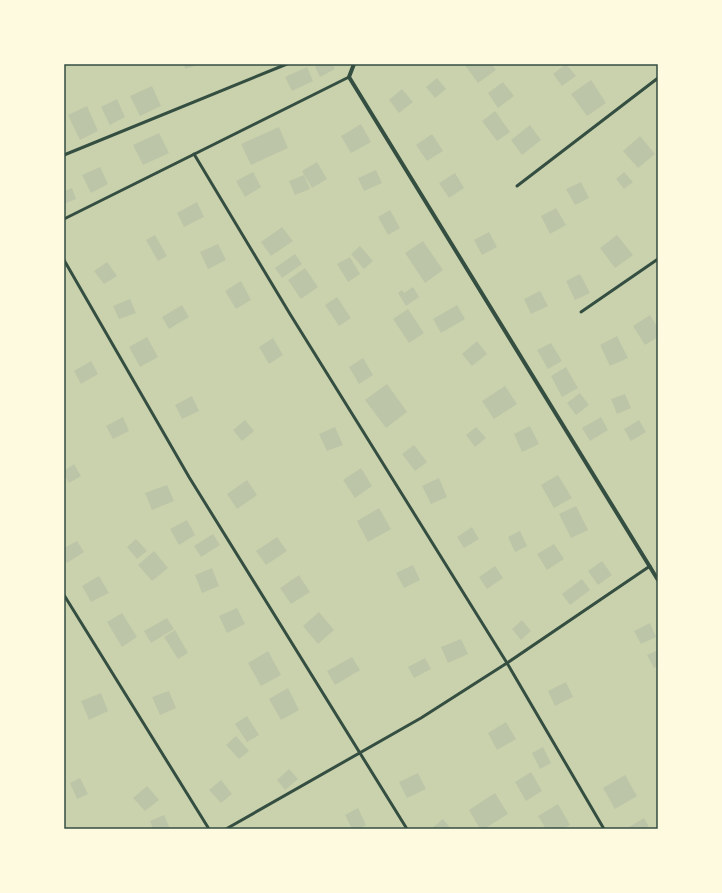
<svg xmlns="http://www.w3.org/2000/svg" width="722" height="893" viewBox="0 0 722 893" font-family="'Source Sans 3',sans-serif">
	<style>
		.green { fill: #cad2ad }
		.building { fill: #bcc5a7 }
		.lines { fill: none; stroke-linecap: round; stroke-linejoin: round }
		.service { stroke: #344e41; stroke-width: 3 }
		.minor { stroke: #344e41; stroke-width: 4 }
		.neatline { fill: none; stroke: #344e41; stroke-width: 1.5 }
	</style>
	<rect width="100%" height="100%" fill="#e9edc9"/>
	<rect class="green" x="64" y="64" width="594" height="765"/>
	<g class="building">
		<polygon points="184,64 200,64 185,69"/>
		<polygon points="321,64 333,64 335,69 320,77 315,67"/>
		<polygon points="464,64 492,64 496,70 478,83"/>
		<polygon points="566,64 576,76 562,86 553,74"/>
		<polygon points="307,67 313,81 292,91 285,77"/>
		<polygon points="437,78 446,89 435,98 426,87"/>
		<polygon points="591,80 606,103 587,116 571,94"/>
		<polygon points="503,82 514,96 498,108 488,93"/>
		<polygon points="152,86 161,106 140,116 130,96"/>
		<polygon points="402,89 413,102 399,113 389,100"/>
		<polygon points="117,99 125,117 110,125 101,107"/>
		<polygon points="87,106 98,131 80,140 68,115"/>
		<polygon points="495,111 510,132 497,141 482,121"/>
		<polygon points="361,124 371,142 351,153 341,136"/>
		<polygon points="530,125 541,140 522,155 511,140"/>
		<polygon points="279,127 288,148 251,165 241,144"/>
		<polygon points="159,133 169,153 143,165 133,145"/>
		<polygon points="432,134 443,151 427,161 416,145"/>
		<polygon points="640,136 655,154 638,168 623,151"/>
		<polygon points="317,162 327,179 312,188 302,171"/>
		<polygon points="100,167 108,184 91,193 82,175"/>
		<polygon points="376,170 382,183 364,191 358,178"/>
		<polygon points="253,172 261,187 245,197 236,181"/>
		<polygon points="624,172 633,182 624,189 616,179"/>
		<polygon points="455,173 464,188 449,198 439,183"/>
		<polygon points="304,175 310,189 295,195 289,181"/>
		<polygon points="581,182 589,198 575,205 566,189"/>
		<polygon points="72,188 76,199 64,204 64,191"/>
		<polygon points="197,202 204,217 184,227 177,213"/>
		<polygon points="556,208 566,225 550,234 541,216"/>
		<polygon points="390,210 400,228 388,235 378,217"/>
		<polygon points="282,227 293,241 271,256 261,242"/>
		<polygon points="489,232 497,247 482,255 474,240"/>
		<polygon points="155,235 167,256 158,261 146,240"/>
		<polygon points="617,235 633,255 615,268 600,248"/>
		<polygon points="423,241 443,270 425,283 405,253"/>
		<polygon points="218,244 226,260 208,269 200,252"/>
		<polygon points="360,246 373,261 364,269 351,254"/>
		<polygon points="295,254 302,264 282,278 275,268"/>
		<polygon points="350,257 360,274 348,282 337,264"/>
		<polygon points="107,262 117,276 104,284 94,271"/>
		<polygon points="305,268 318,287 301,299 288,280"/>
		<polygon points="580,274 590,293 575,300 566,281"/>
		<polygon points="241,281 251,300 236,309 225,291"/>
		<polygon points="413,287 419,297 406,306 398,293 402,290 404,293"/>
		<polygon points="540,291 548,306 531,314 524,299"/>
		<polygon points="337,297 351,318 339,326 325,305"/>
		<polygon points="130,299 136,313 119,319 113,306"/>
		<polygon points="182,305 189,317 169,329 162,317"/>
		<polygon points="457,305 465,319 441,333 433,319"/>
		<polygon points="408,309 424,333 409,343 393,319"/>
		<polygon points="650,315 658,328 658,337 645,345 633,326"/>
		<polygon points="617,336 628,358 610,366 600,345"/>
		<polygon points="147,337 158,357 140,367 129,347"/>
		<polygon points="273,338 283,355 269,364 259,347"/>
		<polygon points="477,341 487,354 472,366 462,354"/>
		<polygon points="551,343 562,361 548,369 537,350"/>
		<polygon points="363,358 373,375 359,384 349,367"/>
		<polygon points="91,361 98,374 81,384 74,371"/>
		<polygon points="566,367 578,388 562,397 551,376"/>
		<polygon points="387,384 407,412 386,428 365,400"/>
		<polygon points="505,386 517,404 494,419 482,401"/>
		<polygon points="580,393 589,405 576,415 567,403"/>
		<polygon points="625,394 631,408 617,414 611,399"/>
		<polygon points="192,396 199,411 182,419 175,405"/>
		<polygon points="123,417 129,431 113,439 106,426"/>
		<polygon points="601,417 608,430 590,441 582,428"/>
		<polygon points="245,420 254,431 242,441 233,430"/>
		<polygon points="639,420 646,432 631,441 624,429"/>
		<polygon points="530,426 539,444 522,452 514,434"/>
		<polygon points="335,427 343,445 327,451 319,434"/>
		<polygon points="476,427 486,438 475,447 466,435"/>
		<polygon points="414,445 427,462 415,471 402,454"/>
		<polygon points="74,464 81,476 69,483 64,475 64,471"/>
		<polygon points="361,468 372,486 355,498 343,480"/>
		<polygon points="558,475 572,498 554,508 541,485"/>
		<polygon points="439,478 447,497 431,504 422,486"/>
		<polygon points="247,480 257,495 237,509 227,494"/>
		<polygon points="167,485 174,501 152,510 145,493"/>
		<polygon points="576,506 588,530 571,538 559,514"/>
		<polygon points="379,508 391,529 368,542 357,521"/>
		<polygon points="187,520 195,535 179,545 170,529"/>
		<polygon points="472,527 479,539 464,548 457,537"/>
		<polygon points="520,531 527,546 515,552 508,537"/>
		<polygon points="213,534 220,545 201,557 194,546"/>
		<polygon points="277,537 287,551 266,565 256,551"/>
		<polygon points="136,539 147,551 137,559 127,547"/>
		<polygon points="77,541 84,552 67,563 64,559 64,548"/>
		<polygon points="554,544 564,559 547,570 537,554"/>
		<polygon points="154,551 168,568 152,581 138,565"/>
		<polygon points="602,561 612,575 598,585 588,571"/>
		<polygon points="413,565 420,580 404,588 396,573"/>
		<polygon points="495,566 503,578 487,589 479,577"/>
		<polygon points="212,568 219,586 202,593 195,575"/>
		<polygon points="299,575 310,592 291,604 280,588"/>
		<polygon points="99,576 109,593 91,602 82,586"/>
		<polygon points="582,579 590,590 570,605 562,594"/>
		<polygon points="237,608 245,624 227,633 219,616"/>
		<polygon points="319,612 334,630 318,644 303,626"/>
		<polygon points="122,613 137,637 122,647 107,622"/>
		<polygon points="167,618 174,629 151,643 144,631"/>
		<polygon points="522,620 531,631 521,640 512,629"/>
		<polygon points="650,623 656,637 641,644 634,631"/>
		<polygon points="175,630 188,653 178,659 164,637"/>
		<polygon points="461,639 468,654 448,663 441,647"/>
		<polygon points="658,650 658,666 654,668 647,655"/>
		<polygon points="268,651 281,675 261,686 248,663"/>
		<polygon points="352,657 360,670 335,685 327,671"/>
		<polygon points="425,658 431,669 414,678 408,667"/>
		<polygon points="566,682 573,697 555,706 548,691"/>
		<polygon points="288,688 299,710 281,720 269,699"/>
		<polygon points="169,691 176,708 160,715 152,697"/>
		<polygon points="101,693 108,711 89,720 81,701"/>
		<polygon points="247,716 259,735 247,742 235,724"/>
		<polygon points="506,722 516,739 497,750 488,733"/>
		<polygon points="236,736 249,751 239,759 226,745"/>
		<polygon points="543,747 551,763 540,769 532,753"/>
		<polygon points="289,769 298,779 285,790 277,780"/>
		<polygon points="531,772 542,791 526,801 515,782"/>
		<polygon points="418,773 426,789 407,798 399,782"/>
		<polygon points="625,775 637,796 615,809 603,788"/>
		<polygon points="80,778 88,794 77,799 70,783"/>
		<polygon points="221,780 232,794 221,803 209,790"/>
		<polygon points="147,786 159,800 145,811 133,798"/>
		<polygon points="495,793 508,814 484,829 480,829 469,810"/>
		<polygon points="558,804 570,825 563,829 546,829 538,816"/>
		<polygon points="358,808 366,825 359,829 352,829 345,815"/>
		<polygon points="164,815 170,829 153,829 150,821"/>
		<polygon points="644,818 650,829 626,829"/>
		<polygon points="443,819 451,829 431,829"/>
	</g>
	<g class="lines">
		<g class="service">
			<polyline points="194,154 290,314 507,663 604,829"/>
			<polyline points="64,155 287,64"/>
			<polyline points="517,186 658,78"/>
			<polyline points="64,219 349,77"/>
			<polyline points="64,260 189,477 407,829"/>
			<polyline points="581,312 658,259"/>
			<polyline points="64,595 209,829"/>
			<polyline points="226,829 421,718 507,663 650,566"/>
		</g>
		<polyline class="minor" points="354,64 349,77 658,580"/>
	</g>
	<rect width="722" height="893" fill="none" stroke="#fefae0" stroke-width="130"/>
	<rect x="65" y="65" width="592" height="763" class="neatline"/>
</svg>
